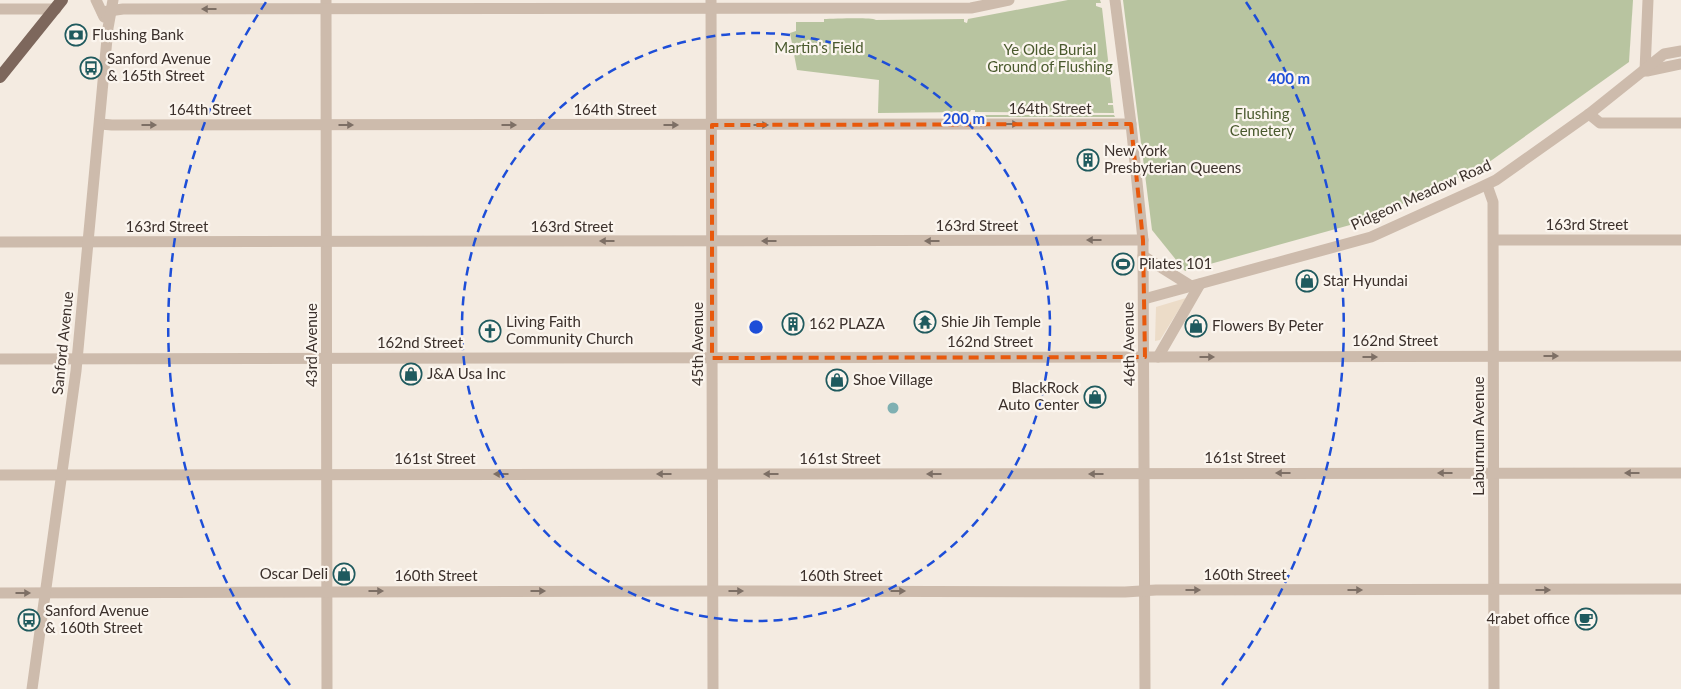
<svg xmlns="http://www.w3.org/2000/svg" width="1681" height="689" viewBox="0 0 1681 689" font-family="Lato,sans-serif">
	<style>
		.green { fill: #b8c4a0 }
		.plaza { fill: #ecdcc8 }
		.water { fill: #7fb0b2 }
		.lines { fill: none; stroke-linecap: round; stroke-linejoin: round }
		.minor { stroke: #cdbbac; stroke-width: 11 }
		.major { stroke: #7d675c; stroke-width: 12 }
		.oneway { fill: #7d6f65 }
		.marked { fill: none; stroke: #e8590c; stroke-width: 4; stroke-dasharray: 10 6; stroke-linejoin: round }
		.ring { fill: none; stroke: #1d4ed8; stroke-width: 2.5; stroke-dasharray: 9 6 }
		.labels { text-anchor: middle; stroke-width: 4.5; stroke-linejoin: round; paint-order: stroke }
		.poi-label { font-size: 15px; fill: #3b302b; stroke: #fbf5ee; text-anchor: start }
		.park-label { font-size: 15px; fill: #4a5a2e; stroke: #fbf5ee }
		.street-label { font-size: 15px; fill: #3b302b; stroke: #fbf5ee }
		.centre { fill: #1d4ed8; stroke: #fbf5ee; stroke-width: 2.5 }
		.ring-label { font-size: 15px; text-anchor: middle; font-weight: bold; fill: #1d4ed8; stroke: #fbf5ee; stroke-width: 4.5; stroke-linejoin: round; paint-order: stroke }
	</style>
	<rect width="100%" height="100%" fill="#f4ebe1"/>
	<g class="green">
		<path d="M 1068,0 L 1100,0 L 1101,3 L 1096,3 L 1096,6 L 1102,8 L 1113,103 L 1108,103 L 1108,105 L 1113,105 L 1114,113 L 975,112 L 975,110 L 971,110 L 970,112 L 878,113 L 879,80 L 797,70 L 790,33 L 796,31 L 796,22 L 824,22 L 824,19 C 834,19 870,17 876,20 L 964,19 L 964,22 L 967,23 L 968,19 Z"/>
		<polygon points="1123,0 1633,0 1629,62 1485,165 1368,220 1185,271 1152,230"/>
		<polygon points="975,115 1114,115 1115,117 975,117"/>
	</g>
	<polygon class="plaza" points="1186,298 1160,340 1155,341 1156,307"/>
	<circle class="water" cx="893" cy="408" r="5.5"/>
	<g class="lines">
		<g class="minor">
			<polyline points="96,0 104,17"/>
			<polyline points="326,0 327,689"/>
			<polyline points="711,0 713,689"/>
			<polyline points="1115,0 1131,124 1143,240 1145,689"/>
			<polyline points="0,9 56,9"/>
			<polyline points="102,12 123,9 971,8 1009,0"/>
			<polyline points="1645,71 1648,0"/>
			<polyline points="1647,71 1681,64"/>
			<polyline points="1589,114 1600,123 1681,123"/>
			<polyline points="100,124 112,125 1131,124"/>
			<polyline points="1487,185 1493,202 1494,689"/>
			<polyline points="1494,240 1681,240"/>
			<polyline points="0,242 1143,240"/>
			<polyline points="1143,256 1191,286"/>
			<polyline points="1144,299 1371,237 1477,189 1496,180 1589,114 1664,54 1681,51"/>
			<polyline points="1158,357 1200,284"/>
			<polyline points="0,359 1681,356"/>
			<polyline points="0,475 1681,473"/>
			<polyline points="0,593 724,591 1125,592 1156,590 1681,589"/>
			<polyline points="32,689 76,371 108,28 113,0"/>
		</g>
		<polyline class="major" points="0,77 62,0"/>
	</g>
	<defs><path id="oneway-solid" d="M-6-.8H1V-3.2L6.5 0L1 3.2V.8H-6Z" transform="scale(1.25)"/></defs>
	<g class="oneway">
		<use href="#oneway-solid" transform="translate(209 9) rotate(180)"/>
		<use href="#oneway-solid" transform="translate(1011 124)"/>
		<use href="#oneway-solid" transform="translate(149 125)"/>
		<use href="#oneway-solid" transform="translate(346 125)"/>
		<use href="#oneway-solid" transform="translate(509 125)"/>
		<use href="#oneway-solid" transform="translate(671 125)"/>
		<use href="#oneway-solid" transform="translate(761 125)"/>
		<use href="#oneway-solid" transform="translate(1094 240) rotate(180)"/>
		<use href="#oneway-solid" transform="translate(607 241) rotate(180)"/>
		<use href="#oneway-solid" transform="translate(769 241) rotate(180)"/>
		<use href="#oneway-solid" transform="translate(932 241) rotate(180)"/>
		<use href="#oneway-solid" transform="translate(1551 356)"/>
		<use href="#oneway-solid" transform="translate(1207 357)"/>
		<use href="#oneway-solid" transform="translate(1370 357)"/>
		<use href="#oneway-solid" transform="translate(1283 473) rotate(180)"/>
		<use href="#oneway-solid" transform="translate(1445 473) rotate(180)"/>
		<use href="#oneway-solid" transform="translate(1632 473) rotate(180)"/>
		<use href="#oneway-solid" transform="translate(501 474) rotate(180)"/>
		<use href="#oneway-solid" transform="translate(664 474) rotate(180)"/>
		<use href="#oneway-solid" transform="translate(771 474) rotate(180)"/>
		<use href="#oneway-solid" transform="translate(934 474) rotate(180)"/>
		<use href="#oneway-solid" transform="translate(1096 474) rotate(180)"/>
		<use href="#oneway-solid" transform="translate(1193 590)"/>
		<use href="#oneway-solid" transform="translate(1355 590)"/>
		<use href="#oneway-solid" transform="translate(1543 590)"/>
		<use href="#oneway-solid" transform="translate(376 591)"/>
		<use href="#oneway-solid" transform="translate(538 591)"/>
		<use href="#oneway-solid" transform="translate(736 591)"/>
		<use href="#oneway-solid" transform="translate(898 591)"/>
		<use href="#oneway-solid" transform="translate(23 593)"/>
	</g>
	<path class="marked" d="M 1131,124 L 1143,240 L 1145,357 L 712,358 L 712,125 Z"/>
	<g class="ring">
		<circle cx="756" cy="327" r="294"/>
		<path d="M290 685A588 588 0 0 1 266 2M1246 2A588 588 0 0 1 1222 685"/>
	</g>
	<defs>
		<g id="bank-ring" transform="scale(1.125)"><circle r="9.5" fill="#fbf5ee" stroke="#1f5a5e" stroke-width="1.5"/><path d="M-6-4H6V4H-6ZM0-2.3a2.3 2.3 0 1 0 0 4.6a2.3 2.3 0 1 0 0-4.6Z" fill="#1f5a5e"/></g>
		<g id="bus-ring" transform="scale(1.125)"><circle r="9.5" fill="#fbf5ee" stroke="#1f5a5e" stroke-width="1.5"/><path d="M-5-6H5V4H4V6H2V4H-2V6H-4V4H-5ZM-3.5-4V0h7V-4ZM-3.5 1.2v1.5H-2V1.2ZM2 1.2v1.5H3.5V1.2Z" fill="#1f5a5e"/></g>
		<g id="building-ring" transform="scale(1.125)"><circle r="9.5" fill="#fbf5ee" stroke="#1f5a5e" stroke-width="1.5"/><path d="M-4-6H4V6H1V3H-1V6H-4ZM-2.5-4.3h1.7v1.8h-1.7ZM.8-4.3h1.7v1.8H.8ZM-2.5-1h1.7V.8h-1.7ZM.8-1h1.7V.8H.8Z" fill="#1f5a5e"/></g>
		<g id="stadium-ring" transform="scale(1.125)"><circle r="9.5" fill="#fbf5ee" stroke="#1f5a5e" stroke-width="1.5"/><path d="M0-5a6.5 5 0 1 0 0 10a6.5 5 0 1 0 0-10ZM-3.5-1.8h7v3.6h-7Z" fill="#1f5a5e"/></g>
		<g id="shop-ring" transform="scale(1.125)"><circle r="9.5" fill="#fbf5ee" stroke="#1f5a5e" stroke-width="1.5"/><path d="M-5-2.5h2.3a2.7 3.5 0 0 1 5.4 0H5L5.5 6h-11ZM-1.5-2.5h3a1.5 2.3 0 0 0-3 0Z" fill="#1f5a5e"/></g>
		<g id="temple-ring" transform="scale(1.125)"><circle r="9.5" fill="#fbf5ee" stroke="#1f5a5e" stroke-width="1.5"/><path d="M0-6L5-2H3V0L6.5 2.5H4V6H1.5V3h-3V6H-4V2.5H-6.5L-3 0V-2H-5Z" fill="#1f5a5e"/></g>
		<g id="church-ring" transform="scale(1.125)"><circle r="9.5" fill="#fbf5ee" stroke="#1f5a5e" stroke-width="1.5"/><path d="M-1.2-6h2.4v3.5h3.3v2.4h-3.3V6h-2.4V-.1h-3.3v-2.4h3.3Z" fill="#1f5a5e"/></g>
		<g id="cafe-ring" transform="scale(1.125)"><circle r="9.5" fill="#fbf5ee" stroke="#1f5a5e" stroke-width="1.5"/><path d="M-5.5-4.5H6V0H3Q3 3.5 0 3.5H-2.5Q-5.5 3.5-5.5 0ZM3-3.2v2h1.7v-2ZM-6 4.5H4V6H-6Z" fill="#1f5a5e"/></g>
	</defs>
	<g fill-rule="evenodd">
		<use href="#bank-ring" x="76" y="35"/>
		<use href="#bus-ring" x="91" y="68"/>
		<use href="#building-ring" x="1088" y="160"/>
		<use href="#stadium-ring" x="1123" y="264"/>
		<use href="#shop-ring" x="1307" y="281"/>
		<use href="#temple-ring" x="925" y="322"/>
		<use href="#building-ring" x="793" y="324"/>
		<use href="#shop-ring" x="1196" y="326"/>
		<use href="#church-ring" x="490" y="331"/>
		<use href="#shop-ring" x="411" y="374"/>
		<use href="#shop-ring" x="837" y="380"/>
		<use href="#shop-ring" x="1095" y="397"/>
		<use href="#shop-ring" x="344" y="574"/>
		<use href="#cafe-ring" x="1586" y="619"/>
		<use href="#bus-ring" x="29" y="620"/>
	</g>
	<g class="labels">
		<g class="poi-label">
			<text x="92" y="40">Flushing Bank</text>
			<text x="107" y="64">Sanford Avenue<tspan x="107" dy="17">&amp; 165th Street</tspan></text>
			<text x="1104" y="156">New York<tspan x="1104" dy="17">Presbyterian Queens</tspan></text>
			<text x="1139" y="269">Pilates 101</text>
			<text x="1323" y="286">Star Hyundai</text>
			<text x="506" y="327">Living Faith<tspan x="506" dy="17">Community Church</tspan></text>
			<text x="941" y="327">Shie Jih Temple</text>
			<text x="809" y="329">162 PLAZA</text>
			<text x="1212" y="331">Flowers By Peter</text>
			<text x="427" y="379">J&amp;A Usa Inc</text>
			<text x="853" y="385">Shoe Village</text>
			<text x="1079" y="393" text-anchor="end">BlackRock<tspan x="1079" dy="17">Auto Center</tspan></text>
			<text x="328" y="579" text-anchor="end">Oscar Deli</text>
			<text x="45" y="616">Sanford Avenue<tspan x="45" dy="17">&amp; 160th Street</tspan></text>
			<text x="1570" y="624" text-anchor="end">4rabet office</text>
		</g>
		<g class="park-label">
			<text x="819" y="53">Martin's Field</text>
			<text x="1050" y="55">Ye Olde Burial<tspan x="1050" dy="17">Ground of Flushing</tspan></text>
			<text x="1262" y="119">Flushing<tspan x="1262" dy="17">Cemetery</tspan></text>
		</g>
		<g class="street-label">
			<text x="1050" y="114">164th Street</text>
			<text x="210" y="115">164th Street</text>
			<text x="615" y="115">164th Street</text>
			<text transform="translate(1421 195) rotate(-24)" y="5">Pidgeon Meadow Road</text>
			<text x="1587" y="230">163rd Street</text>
			<text x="977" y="231">163rd Street</text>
			<text x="167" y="232">163rd Street</text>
			<text x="572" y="232">163rd Street</text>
			<text x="1395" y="346">162nd Street</text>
			<text x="990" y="347">162nd Street</text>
			<text transform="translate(63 343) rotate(-84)" y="5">Sanford Avenue</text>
			<text x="420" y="348">162nd Street</text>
			<text transform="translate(698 344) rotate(-90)" y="5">45th Avenue</text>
			<text transform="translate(1129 344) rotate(-91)" y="5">46th Avenue</text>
			<text transform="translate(312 345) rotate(-90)" y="5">43rd Avenue</text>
			<text transform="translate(1479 436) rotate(-90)" y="5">Laburnum Avenue</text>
			<text x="1245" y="463">161st Street</text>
			<text x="435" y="464">161st Street</text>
			<text x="840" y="464">161st Street</text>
			<text x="1245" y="580">160th Street</text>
			<text x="436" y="581">160th Street</text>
			<text x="841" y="581">160th Street</text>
		</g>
	</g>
	<circle cx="756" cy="327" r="8" class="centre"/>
	<g class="ring-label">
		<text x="1289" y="84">400 m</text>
		<text x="964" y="124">200 m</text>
	</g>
</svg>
